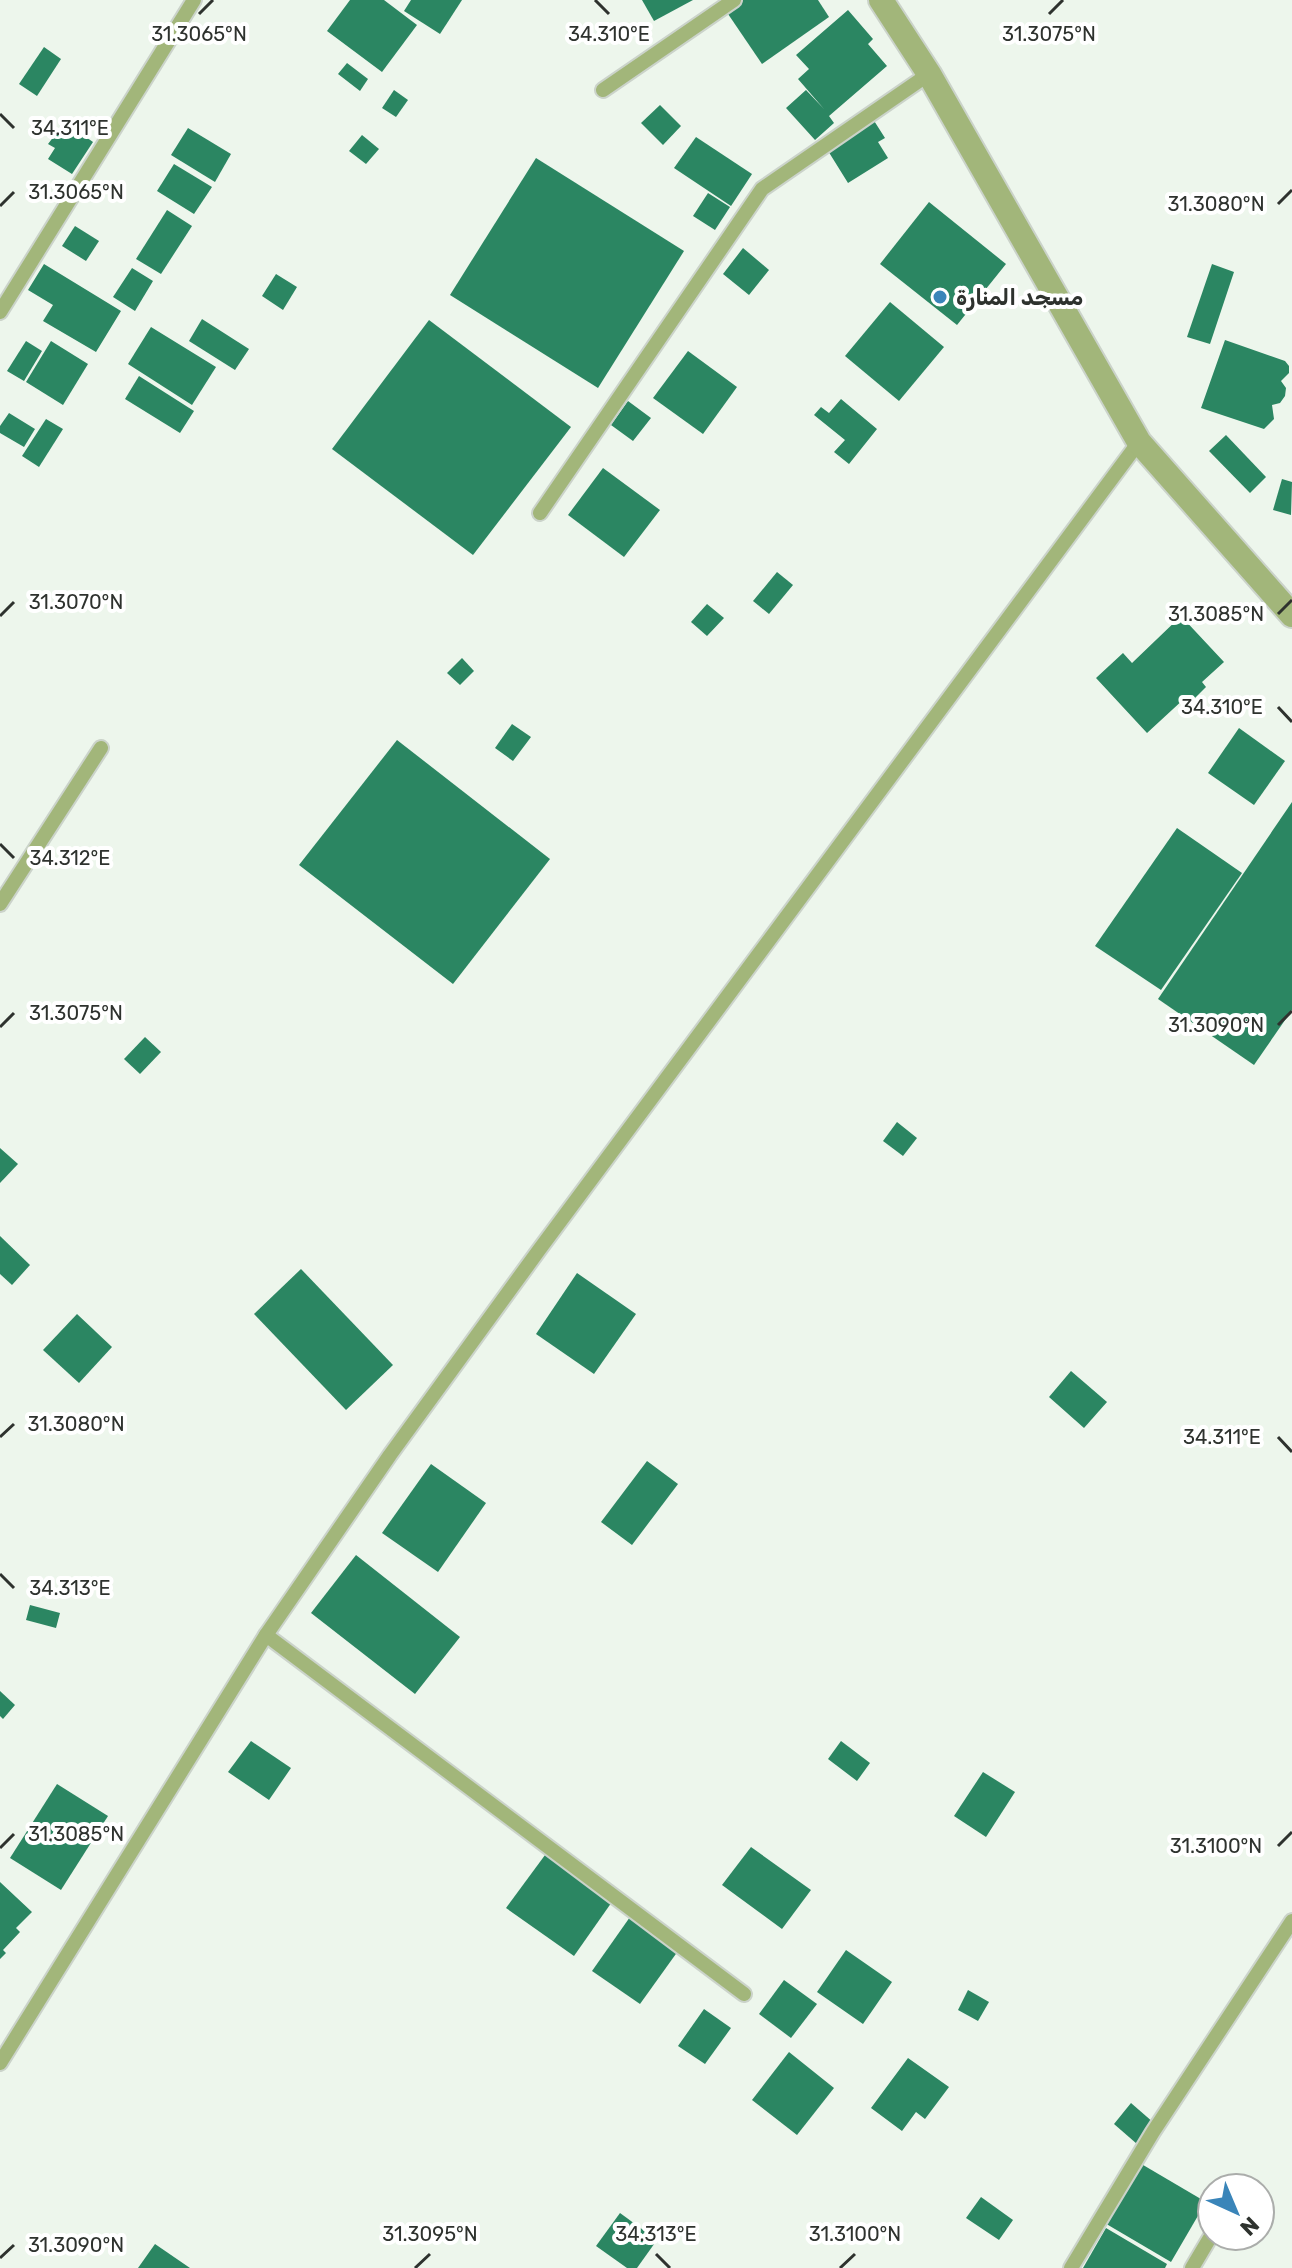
<svg xmlns="http://www.w3.org/2000/svg" width="1292" height="2268" viewBox="0 0 1292 2268" font-family="Rubik,Cairo,sans-serif">
	<style>
		.building { fill: #2b8662 }
		.lines { fill: none; stroke-linecap: round; stroke-linejoin: round }
		.lane-casing { stroke: #cbd3ca; stroke-width: 18 }
		.street-casing { stroke: #cbd3ca; stroke-width: 28 }
		.lane { stroke: #a2b67a; stroke-width: 14 }
		.street { stroke: #a2b67a; stroke-width: 24 }
		.ticks { fill: none; stroke: #2e322e; stroke-width: 3 }
		.poi-dot { fill: #3a85b9; stroke: #fff; stroke-width: 3 }
		.labels { text-anchor: middle; stroke-width: 8; stroke-linejoin: round; paint-order: stroke }
		.poi-label { font-size: 22px; font-weight: bold; fill: #2e322e; stroke: #fff; text-anchor: start }
		.ticks-label { font-size: 20px; text-anchor: middle; fill: #2e322e; stroke: #fff; stroke-width: 8; stroke-linejoin: round; paint-order: stroke }
	</style>
	<rect width="100%" height="100%" fill="#edf6ec"/>
	<g class="building">
		<polygon points="350,0 384,0 417,25 382,72 327,31"/>
		<polygon points="411,0 462,0 440,34 404,11"/>
		<polygon points="642,0 693,0 654,21"/>
		<polygon points="742,0 818,0 829,17 762,64 726,11"/>
		<polygon points="848,10 873,39 868,44 887,66 829,116 834,123 815,140 786,108 806,90 824,109 798,79 809,69 796,55"/>
		<polygon points="44,47 61,59 37,96 19,84"/>
		<polygon points="347,63 368,79 360,91 338,74"/>
		<polygon points="394,90 408,100 396,117 382,108"/>
		<polygon points="660,105 681,126 663,145 641,123"/>
		<polygon points="871,116 885,138 878,142 888,158 848,183 825,146"/>
		<polygon points="70,126 93,142 72,174 48,159 55,148 48,144 58,131 64,135"/>
		<polygon points="188,128 231,154 215,182 171,155"/>
		<polygon points="362,135 379,149 366,164 349,151"/>
		<polygon points="696,137 752,174 731,206 674,168"/>
		<polygon points="536,158 684,251 598,388 450,295"/>
		<polygon points="174,164 212,187 194,214 157,191"/>
		<polygon points="708,193 730,207 715,230 693,216"/>
		<polygon points="929,202 1006,264 957,325 880,264"/>
		<polygon points="167,210 192,226 161,274 136,259"/>
		<polygon points="75,226 99,241 86,261 62,246"/>
		<polygon points="743,248 769,270 749,295 723,274"/>
		<polygon points="44,264 121,311 96,352 43,321 53,305 28,290"/>
		<polygon points="1212,264 1234,272 1210,344 1187,337"/>
		<polygon points="132,268 153,281 135,311 113,297"/>
		<polygon points="276,274 297,287 283,310 262,296"/>
		<polygon points="890,302 944,347 899,401 845,356"/>
		<polygon points="202,319 249,349 235,370 189,341"/>
		<polygon points="429,320 571,427 473,555 332,449"/>
		<polygon points="151,327 216,367 192,405 128,364"/>
		<polygon points="1225,340 1285,361 1289,366 1289,373 1281,381 1286,388 1285,396 1280,403 1272,405 1274,419 1264,429 1201,408"/>
		<polygon points="26,341 42,351 24,381 7,371"/>
		<polygon points="51,341 88,364 63,405 26,382"/>
		<polygon points="688,351 737,387 703,434 653,398"/>
		<polygon points="139,376 194,411 180,433 125,399"/>
		<polygon points="841,399 877,429 849,464 834,452 845,440 814,415 821,407 829,413"/>
		<polygon points="628,401 651,418 633,441 611,425"/>
		<polygon points="9,413 35,429 24,447 0,433 0,426"/>
		<polygon points="46,419 63,429 39,467 22,456"/>
		<polygon points="1226,435 1266,477 1250,493 1209,451"/>
		<polygon points="603,468 660,510 624,557 568,515"/>
		<polygon points="1282,479 1292,482 1291,515 1273,510"/>
		<polygon points="777,572 793,585 769,614 753,601"/>
		<polygon points="707,604 724,618 707,636 691,622"/>
		<polygon points="1181,616 1224,662 1202,682 1206,687 1190,703 1185,698 1147,733 1096,678 1123,653 1132,663"/>
		<polygon points="462,658 474,671 460,685 447,673"/>
		<polygon points="512,724 531,737 513,761 495,748"/>
		<polygon points="1239,728 1285,761 1254,805 1208,773"/>
		<polygon points="397,740 550,859 453,984 299,865"/>
		<polygon points="1292,802 1292,1010 1254,1065 1158,999"/>
		<polygon points="1177,828 1242,873 1161,990 1095,946"/>
		<polygon points="145,1037 161,1052 140,1074 124,1059"/>
		<polygon points="897,1122 917,1138 903,1156 883,1141"/>
		<polygon points="0,1148 18,1164 0,1183"/>
		<polygon points="0,1236 30,1265 12,1285 0,1274"/>
		<polygon points="301,1269 393,1365 346,1410 254,1314"/>
		<polygon points="577,1273 636,1314 594,1374 536,1334"/>
		<polygon points="77,1314 112,1347 79,1383 43,1350"/>
		<polygon points="1071,1371 1107,1402 1084,1428 1049,1397"/>
		<polygon points="647,1461 678,1484 632,1545 601,1522"/>
		<polygon points="431,1464 486,1503 438,1572 382,1533"/>
		<polygon points="356,1555 460,1637 415,1694 311,1613"/>
		<polygon points="30,1605 60,1613 56,1628 26,1620"/>
		<polygon points="0,1691 15,1705 3,1719 0,1716"/>
		<polygon points="251,1741 291,1768 269,1800 228,1772"/>
		<polygon points="841,1741 870,1763 857,1781 828,1759"/>
		<polygon points="983,1772 1015,1792 986,1837 954,1816"/>
		<polygon points="57,1784 108,1816 61,1890 10,1858"/>
		<polygon points="751,1847 811,1890 782,1929 722,1885"/>
		<polygon points="548,1851 614,1899 574,1956 506,1908"/>
		<polygon points="0,1882 32,1912 16,1928 20,1932 3,1950 6,1953 0,1959"/>
		<polygon points="630,1917 678,1951 640,2004 592,1971"/>
		<polygon points="846,1950 892,1982 863,2024 817,1992"/>
		<polygon points="784,1980 817,2004 791,2038 759,2014"/>
		<polygon points="968,1990 989,2002 978,2021 958,2010"/>
		<polygon points="704,2009 731,2028 705,2064 678,2046"/>
		<polygon points="789,2052 834,2088 797,2135 752,2100"/>
		<polygon points="908,2058 949,2087 925,2119 916,2112 902,2131 871,2108"/>
		<polygon points="1131,2103 1154,2123 1137,2144 1114,2124"/>
		<polygon points="1138,2162 1206,2202 1171,2262 1103,2222"/>
		<polygon points="981,2197 1013,2220 999,2240 966,2218"/>
		<polygon points="620,2213 657,2240 637,2268 627,2268 596,2246"/>
		<polygon points="1106,2228 1167,2264 1165,2268 1083,2268"/>
		<polygon points="155,2244 190,2268 138,2268"/>
	</g>
	<g class="lines">
		<g class="lane-casing">
			<g id="lane">
				<polyline points="603,90 734,0"/>
				<polyline points="0,312 194,0"/>
				<polyline points="540,513 762,189 929,74"/>
				<polyline points="0,904 101,748"/>
				<polyline points="266,1635 744,1994"/>
				<polyline points="0,2063 266,1635 390,1455 539,1250 1139,442"/>
				<polyline points="1071,2268 1153,2132 1292,1921"/>
				<polyline points="1192,2268 1211,2236"/>
			</g>
		</g>
		<g class="street-casing">
			<polyline id="street" points="881,0 929,74 1139,442 1292,615"/>
		</g>
		<use href="#lane" class="lane"/>
		<use href="#street" class="street"/>
	</g>
	<path class="ticks" d="M 595,0 L 609,14M 199,14 L 213,0M 1049,14 L 1063,0M 0,114 L 14,128M 1278,204 L 1292,190M 0,206 L 14,192M 1278,614 L 1292,600M 0,616 L 14,602M 1278,707 L 1292,722M 0,844 L 14,858M 1278,1025 L 1292,1011M 0,1027 L 14,1013M 0,1437 L 14,1424M 1278,1437 L 1292,1452M 0,1574 L 14,1588M 1278,1846 L 1292,1832M 0,1848 L 14,1834M 656,2254 L 670,2268M 0,2258 L 14,2245M 415,2268 L 430,2254M 840,2268 L 855,2254"/>
	<circle class="poi-dot" cx="940" cy="297" r="8"/>
	<g class="labels">
		<g class="poi-label">
			<text x="956" y="305">مسجد المنارة</text>
		</g>
	</g>
	<g class="ticks-label">
		<text x="199" y="41">31.3065°N</text>
		<text x="1049" y="41">31.3075°N</text>
		<text x="609" y="41">34.310°E</text>
		<text x="70" y="135">34.311°E</text>
		<text x="76" y="199">31.3065°N</text>
		<text x="1216" y="211">31.3080°N</text>
		<text x="76" y="609">31.3070°N</text>
		<text x="1216" y="621">31.3085°N</text>
		<text x="1222" y="714">34.310°E</text>
		<text x="70" y="865">34.312°E</text>
		<text x="76" y="1020">31.3075°N</text>
		<text x="1216" y="1032">31.3090°N</text>
		<text x="76" y="1431">31.3080°N</text>
		<text x="1222" y="1444">34.311°E</text>
		<text x="70" y="1595">34.313°E</text>
		<text x="76" y="1841">31.3085°N</text>
		<text x="1216" y="1853">31.3100°N</text>
		<text x="656" y="2241">34.313°E</text>
		<text x="430" y="2241">31.3095°N</text>
		<text x="855" y="2241">31.3100°N</text>
		<text x="76" y="2252">31.3090°N</text>
	</g>
	<g transform="translate(1236 2212) rotate(136)"><circle r="38" fill="#ffffff" stroke="#abadab" stroke-width="2"/>
	<path d="M0-6L14 30L0 20L-14 30Z" fill="#3a85b9"/>
	<text y="-12" font-size="22" font-weight="bold" text-anchor="middle" fill="#2e322e">N</text>
	</g>
</svg>
